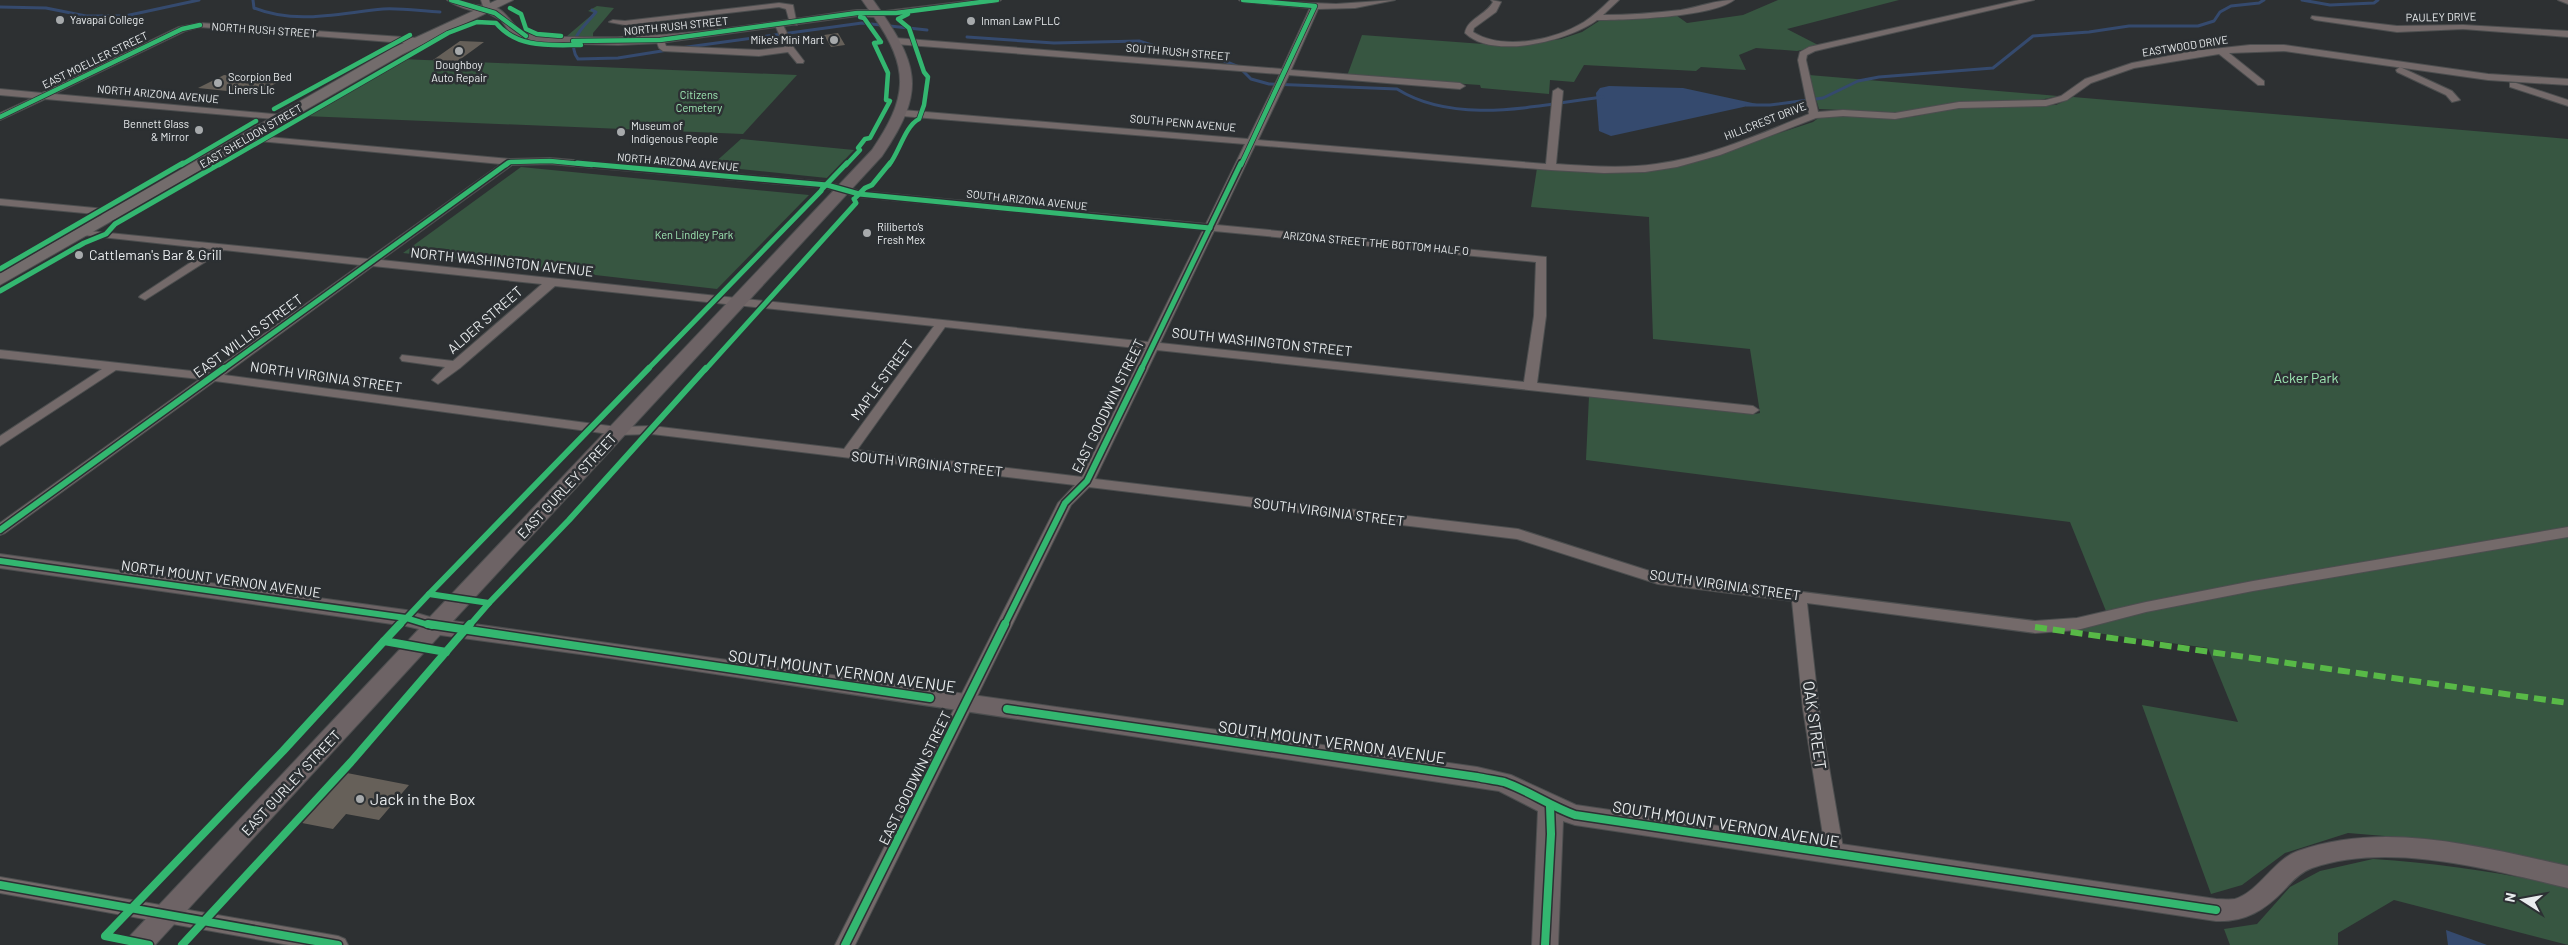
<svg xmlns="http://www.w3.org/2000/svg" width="2568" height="945" viewBox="0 0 2568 945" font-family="Barlow,sans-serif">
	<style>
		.green { fill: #375641 }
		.water { fill: #354a6e }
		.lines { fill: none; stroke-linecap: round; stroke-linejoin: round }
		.stream { stroke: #354a6e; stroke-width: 3 }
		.building { fill: #666059 }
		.street-casing { stroke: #4c4e4f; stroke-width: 2 }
		.secondary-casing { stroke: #4c4e4f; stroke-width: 2 }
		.primary-casing { stroke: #4c4e4f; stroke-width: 2 }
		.street { fill: #746a6a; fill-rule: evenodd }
		.secondary { fill: #6d6365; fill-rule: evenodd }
		.primary { fill: #736c6c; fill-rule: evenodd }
		.quiet { stroke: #58b947; stroke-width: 6; stroke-dasharray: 12 6; stroke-linecap: butt }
		.cycleway-far3-casing { stroke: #2c3033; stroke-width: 6 }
		.cycleway-far2-casing { stroke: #2c3033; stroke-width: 8 }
		.cycleway-far1-casing { stroke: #2c3033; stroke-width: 9 }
		.cycleway-casing { stroke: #2c3033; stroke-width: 11 }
		.cycleway-far3 { stroke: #33b770; stroke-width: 4.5 }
		.cycleway-far2 { stroke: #33b770; stroke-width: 5 }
		.cycleway-far1 { stroke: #33b770; stroke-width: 6 }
		.cycleway { stroke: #33b770; stroke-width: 8 }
		.poi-dot { fill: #a7aaac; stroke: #2c3033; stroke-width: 2 }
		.labels { text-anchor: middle; stroke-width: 5; stroke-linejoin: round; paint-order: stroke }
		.far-street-label { font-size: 11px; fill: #e9ecee; stroke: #2c3033 }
		.far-poi-label { font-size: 11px; fill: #e9ecee; stroke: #2c3033; text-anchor: start }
		.far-park-label { font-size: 11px; fill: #9ee7b3; stroke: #2c3033 }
		.poi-label { font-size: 14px; fill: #e9ecee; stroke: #2c3033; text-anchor: start }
		.street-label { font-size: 14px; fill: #e9ecee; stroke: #2c3033 }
		.park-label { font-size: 14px; fill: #9ee7b3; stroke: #2c3033 }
		.near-street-label { font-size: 16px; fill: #e9ecee; stroke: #2c3033 }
		.near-poi-label { font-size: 16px; fill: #e9ecee; stroke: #2c3033; text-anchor: start }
	</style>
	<rect width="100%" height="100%" fill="#2d3032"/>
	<g class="green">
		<polygon points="1778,0 1899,0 1787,29 1820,46 1797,51 1756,48 1739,55 1746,70 1701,67 1696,71 1584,65 1574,82 1550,80 1549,94 1481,88 1480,85 1347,76 1362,35 1510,46 1561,39 1582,32 1599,21 1673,13 1687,23 1743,15"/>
		<polygon points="597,6 614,8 593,33 593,37 567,36 594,13 588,11"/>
		<polygon points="401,59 797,75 743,134 304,116"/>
		<polygon points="1809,75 2058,96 2040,100 1954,102 1911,113 1819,109"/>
		<polygon points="2073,97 2568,139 2568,867 2421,839 2348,833 2285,853 2242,885 2211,894 2142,705 2238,722 2208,648 2067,629 2108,616 2070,522 1586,460 1589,396 1755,414 1760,413 1750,349 1653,339 1649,217 1531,207 1537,168 1637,172 1676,167 1813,122 1821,116 1912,117 1959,107 2056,105"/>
		<polygon points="741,139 854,150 827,178 711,166"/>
		<polygon points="521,167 809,195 717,289 403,253"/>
		<path d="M 2373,859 C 2439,863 2503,873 2568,887 L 2568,945 L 2394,900 L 2338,933 L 2338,945 L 2230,945 L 2224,929 L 2257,924 L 2290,887 L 2320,871 Z"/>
	</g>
	<g class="water">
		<polygon points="1609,86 1683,88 1757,104 1611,136 1599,131 1596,93 1600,88"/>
		<polygon points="2446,930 2487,945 2448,945"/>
	</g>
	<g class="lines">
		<g class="stream">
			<path d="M 253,0 L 254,8 C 296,25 339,13 383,9 C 401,8 421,11 440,12"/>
			<polyline points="2302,0 2330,5 2374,3 2378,0"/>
			<polyline points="0,7 46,8 86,16 125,16 199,0"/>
			<path d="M 592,10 L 596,12 C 584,27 565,41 578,59 L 618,58 L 668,50"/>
			<path d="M 967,37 L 1054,43 L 1139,41 L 1171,51 L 1217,58 L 1239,67 L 1251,79 L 1269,84 L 1397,89 C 1456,126 1538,105 1603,97"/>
			<polyline points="680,48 862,23 927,30"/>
			<polyline points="1747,105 1770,105 1823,98 1858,81 1879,77 1993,68 2033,36 2089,32 2129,26 2198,26 2214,21 2220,12 2231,6 2259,3 2264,0"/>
		</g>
	</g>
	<g class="building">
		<polygon points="838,33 845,45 831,47 824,35"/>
		<polygon points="460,41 484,42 458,61 433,60"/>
		<polygon points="224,75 282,80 256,94 198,88"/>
		<polygon points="347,773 409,785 379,820 346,814 333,829 302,823"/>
	</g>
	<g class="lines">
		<g class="street-casing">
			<g id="street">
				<path d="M 447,0 C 460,0 470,5 483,6 L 481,0 L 489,0 L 492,9 C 481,16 457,7 447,0 Z"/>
				<polygon points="976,0 1001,0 997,2 877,16 873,14 877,12"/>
				<path d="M 1239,0 L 1336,4 L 1395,0 L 1355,8 L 1318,9 L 1291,70 L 1460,83 L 1465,86 L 1460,89 L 1289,75 L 1258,140 L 1546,164 L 1553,91 L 1558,88 L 1563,91 L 1556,164 C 1589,166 1623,169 1656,164 C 1709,157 1760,134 1809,114 L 1798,60 L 1800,52 L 1809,47 L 2019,0 L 2034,0 L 1815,51 L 1807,55 L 1806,60 L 1818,112 L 1843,110 L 1895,113 L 1959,102 L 2046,100 L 2061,96 L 2085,79 L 2132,63 L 2194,51 L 2250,45 L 2284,45 L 2488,74 L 2568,79 L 2568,85 L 2488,80 L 2284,51 L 2229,53 L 2264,81 L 2264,85 L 2258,85 L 2219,54 L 2134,68 L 2091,83 L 2067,100 L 2046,106 L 1959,108 L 1895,119 L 1843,116 L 1816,118 L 1720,155 L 1677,167 L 1645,172 L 1604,173 L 1551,170 L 1255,145 L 1217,225 L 1546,257 L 1546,316 L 1537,383 L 1753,406 L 1759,410 L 1753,414 L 1157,350 L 1095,479 L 1518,529 L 1659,574 L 2035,621 L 2077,618 L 2146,602 L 2253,581 L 2568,527 L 2568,537 L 2253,591 L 2146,612 L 2077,630 L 2035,633 L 1807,603 L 1819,709 L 1844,854 L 1842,859 L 1835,862 L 1828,859 L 1826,854 L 1803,709 L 1792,601 L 1658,584 L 1517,539 L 1089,487 L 1071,505 L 855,945 L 835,945 L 1058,503 L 1075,485 L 652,434 L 617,435 L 215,381 L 5,533 L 0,535 L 0,523 L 200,379 L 116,370 L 0,446 L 0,436 L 102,369 L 0,358 L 0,350 L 210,373 L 360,265 L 224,250 L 145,300 L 139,297 L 141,295 L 211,249 L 83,235 L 78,232 L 79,230 L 368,259 L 501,164 L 248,140 L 243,137 L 245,135 L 510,159 L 550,158 L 827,182 L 860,191 L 1206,224 L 1245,144 L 902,116 L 897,113 L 902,110 L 1248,139 L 1280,74 L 895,44 L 891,41 L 895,38 L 1282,69 L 1310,8 L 1243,2 ZM 550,164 L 826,188 L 859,197 L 1203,230 L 1148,342 L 381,260 L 512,165 ZM 1214,231 L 1536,262 L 1534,316 L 1524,382 L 1160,343 ZM 373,266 L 542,284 L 453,361 L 402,355 L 400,358 L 402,361 L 445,367 L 432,380 L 438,384 L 460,368 L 555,286 L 934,326 L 844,449 L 652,426 L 617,427 L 224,375 ZM 945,327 L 1145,349 L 1082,477 L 857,450 Z"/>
				<path d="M 1491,0 L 1501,2 L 1496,12 L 1474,28 L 1473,32 C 1503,51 1555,40 1584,22 C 1593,16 1602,8 1610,0 L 1619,0 L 1603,15 C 1629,15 1655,13 1681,10 C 1699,7 1716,0 1734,0 C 1712,17 1627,20 1597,20 C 1569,41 1492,60 1465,33 C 1467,19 1486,15 1493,2 Z"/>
				<polygon points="2558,0 2568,0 2568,4"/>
				<polygon points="779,3 793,5 797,25 790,23 786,9 779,7 625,25 609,22 613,20 625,21"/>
				<polygon points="2312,16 2397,26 2463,25 2568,31 2568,37 2463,29 2397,32 2315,20 2311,18"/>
				<polygon points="200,23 417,38 421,41 417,44 200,27 185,31 54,94 283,115 288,118 286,120 45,99 0,120 0,113 33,98 0,95 0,89 42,93 179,27"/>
				<polygon points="776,23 783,25 794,48 804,61 803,63 797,63 788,52 759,56 663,51 659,48 656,40 663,38 666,46 759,50 785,47 775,25"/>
				<polygon points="2400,67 2452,91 2460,100 2452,102 2446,95 2397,72 2396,70"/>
				<polygon points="2510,83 2516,83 2568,100 2568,106 2510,87"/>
				<polygon points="0,199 116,210 121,213 116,216 0,205"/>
				<polygon points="0,877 338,936 345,939 348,945 289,945 0,893"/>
			</g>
		</g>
		<g class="secondary-casing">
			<path id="secondary" d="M 862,0 L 873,0 C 918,63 928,89 882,156 L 453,621 L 1477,767 L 1511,775 L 1576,805 L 2216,899 C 2222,899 2229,900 2235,899 C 2260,891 2273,860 2298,851 C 2385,820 2481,847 2568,866 L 2568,888 C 2491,870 2390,841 2312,868 C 2301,872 2293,880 2285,889 C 2265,910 2246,922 2216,921 L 1575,825 L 1563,821 L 1558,945 L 1532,945 L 1538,811 L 1499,791 L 609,658 L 440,635 L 155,945 L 125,945 L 129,937 L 419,629 L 406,626 L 0,568 L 0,554 L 406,610 L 430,617 L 872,150 C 907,99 911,69 874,17 L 857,16 L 660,43 L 618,45 L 544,43 L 523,38 L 511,34 L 501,20 L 484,11 L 484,7 C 503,2 510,24 520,30 C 535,39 556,37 573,37 C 668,40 762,23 857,10 L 869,10 Z"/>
		</g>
		<g class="primary-casing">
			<polygon id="primary" points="497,0 513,0 403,54 0,285 0,273 393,48"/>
		</g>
		<use href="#street" class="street"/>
		<use href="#secondary" class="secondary"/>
		<use href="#primary" class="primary"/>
		<polyline class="quiet" points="2035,627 2568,703"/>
		<g class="cycleway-far3-casing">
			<g id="cycleway-far3">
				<polyline points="451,0 495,13 526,36"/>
				<polyline points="510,8 521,14 526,29 537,34 561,36"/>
				<polyline points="573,41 660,40 857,13 896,13 997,0"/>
				<polyline points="274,109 410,35"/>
				<polyline points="0,117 182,29 200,25"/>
				<polyline points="181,165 256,121"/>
				<path d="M 219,165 L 448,33 L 477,22 L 496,23 C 518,49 550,45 581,45"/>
				<polyline points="506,165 510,162 550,161 592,165"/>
				<polyline points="846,165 860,150 858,148 865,139 870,138 890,101 886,100 888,73 874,43 881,42 864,18 860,17"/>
				<path d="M 889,165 C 899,153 905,126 919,119 L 924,105 L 928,77 L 924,72 L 909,28 L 898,19 L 908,14"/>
				<polyline points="1241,165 1315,6 1243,0"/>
			</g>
		</g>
		<g class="cycleway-far2-casing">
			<g id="cycleway-far2">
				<polyline points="577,163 827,185 859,194 1210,228"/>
				<polyline points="822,189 847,163"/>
				<polyline points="856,197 865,188 872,185 890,163"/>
				<polyline points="0,269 183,163"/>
				<polyline points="0,291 84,243 106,234 115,224 221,163"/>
				<polyline points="222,370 508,163"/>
				<polyline points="647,370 821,191"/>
				<polyline points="705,370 856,203 854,199"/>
				<polyline points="1141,370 1241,163"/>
			</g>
		</g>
		<g class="cycleway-far1-casing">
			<g id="cycleway-far1">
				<polyline points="0,530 224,368"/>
				<polyline points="0,561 406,618 432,626"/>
				<polyline points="429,594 649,368"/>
				<polyline points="489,603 569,520 706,368"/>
				<polyline points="399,626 429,594 489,603 469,626"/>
				<polyline points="1004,626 1065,503 1087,481 1142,368"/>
			</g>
		</g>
		<g class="cycleway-casing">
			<g id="cycleway">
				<polyline points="400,624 384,641 446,652"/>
				<polyline points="428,624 930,698"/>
				<path d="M 1007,709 L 1477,777 C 1486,779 1495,780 1504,782 C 1529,791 1550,806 1575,815 L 2216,910"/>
				<polyline points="0,885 338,945"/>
				<polyline points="149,945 105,936 283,751 384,641"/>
				<polyline points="182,945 351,762 470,624"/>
				<polyline points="845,945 1005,624"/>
				<polyline points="1545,945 1551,834 1550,806"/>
			</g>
		</g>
		<use href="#cycleway-far3" class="cycleway-far3"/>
		<use href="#cycleway-far2" class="cycleway-far2"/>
		<use href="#cycleway-far1" class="cycleway-far1"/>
		<use href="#cycleway" class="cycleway"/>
	</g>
	<g class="poi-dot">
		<circle cx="60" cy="20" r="5"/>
		<circle cx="971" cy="21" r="5"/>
		<circle cx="834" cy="40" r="5"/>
		<circle cx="459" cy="51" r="5"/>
		<circle cx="218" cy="83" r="5"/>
		<circle cx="199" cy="130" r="5"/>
		<circle cx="621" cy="132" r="5"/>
		<circle cx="867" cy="233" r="5"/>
		<circle cx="79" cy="255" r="5"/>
		<circle cx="360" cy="799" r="5"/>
	</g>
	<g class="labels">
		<g class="far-street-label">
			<text transform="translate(2441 17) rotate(-1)" y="4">PAULEY DRIVE</text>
			<text transform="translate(676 26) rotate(-6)" y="4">NORTH RUSH STREET</text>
			<text transform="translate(264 30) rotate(4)" y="4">NORTH RUSH STREET</text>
			<text transform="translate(2185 46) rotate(-9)" y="4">EASTWOOD DRIVE</text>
			<text transform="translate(1178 52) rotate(5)" y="4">SOUTH RUSH STREET</text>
			<text transform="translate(95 60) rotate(-26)" y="4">EAST MOELLER STREET</text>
			<text transform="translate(158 94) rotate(5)" y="4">NORTH ARIZONA AVENUE</text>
			<text transform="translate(1765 121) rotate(-21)" y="4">HILLCREST DRIVE</text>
			<text transform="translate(1183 123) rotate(5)" y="4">SOUTH PENN AVENUE</text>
			<text transform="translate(251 136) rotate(-30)" y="4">EAST SHELDON STREET</text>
			<text transform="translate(678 162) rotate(5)" y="4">NORTH ARIZONA AVENUE</text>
			<text transform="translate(1027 200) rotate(6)" y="4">SOUTH ARIZONA AVENUE</text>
			<text transform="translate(1376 243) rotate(5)" y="4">ARIZONA STREET THE BOTTOM HALF O</text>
		</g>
		<g class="far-poi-label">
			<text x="70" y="24">Yavapai College</text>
			<text x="981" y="25">Inman Law PLLC</text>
			<text x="824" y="44" text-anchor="end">Mike's Mini Mart</text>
			<text x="459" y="69" text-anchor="middle">Doughboy<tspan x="459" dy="13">Auto Repair</tspan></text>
			<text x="228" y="81">Scorpion Bed<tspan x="228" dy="13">Liners Llc</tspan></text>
			<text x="189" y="128" text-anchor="end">Bennett Glass<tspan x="189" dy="13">&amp; Mirror</tspan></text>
			<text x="631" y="130">Museum of<tspan x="631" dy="13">Indigenous People</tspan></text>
			<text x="877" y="231">Riliberto’s<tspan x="877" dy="13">Fresh Mex</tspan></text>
		</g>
		<g class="far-park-label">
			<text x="699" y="99">Citizens<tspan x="699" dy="13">Cemetery</tspan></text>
			<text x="694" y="239">Ken Lindley Park</text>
		</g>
		<g class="poi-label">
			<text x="89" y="260">Cattleman's Bar &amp; Grill</text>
		</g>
		<g class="street-label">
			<text transform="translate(502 262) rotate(6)" y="5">NORTH WASHINGTON AVENUE</text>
			<text transform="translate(485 320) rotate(-41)" y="5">ALDER STREET</text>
			<text transform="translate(248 336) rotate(-36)" y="5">EAST WILLIS STREET</text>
			<text transform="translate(1262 342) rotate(6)" y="5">SOUTH WASHINGTON STREET</text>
			<text transform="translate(326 377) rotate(8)" y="5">NORTH VIRGINIA STREET</text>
			<text transform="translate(882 380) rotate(-54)" y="5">MAPLE STREET</text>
			<text transform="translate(1108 406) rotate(-64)" y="5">EAST GOODWIN STREET</text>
			<text transform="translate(927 464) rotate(6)" y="5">SOUTH VIRGINIA STREET</text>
			<text transform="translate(567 486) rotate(-47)" y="5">EAST GURLEY STREET</text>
			<text transform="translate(1329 512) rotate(7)" y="5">SOUTH VIRGINIA STREET</text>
			<text transform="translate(221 579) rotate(8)" y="5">NORTH MOUNT VERNON AVENUE</text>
			<text transform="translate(1725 585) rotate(8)" y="5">SOUTH VIRGINIA STREET</text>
			<text transform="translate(915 778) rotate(-64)" y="5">EAST GOODWIN STREET</text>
			<text transform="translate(291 783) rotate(-47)" y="5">EAST GURLEY STREET</text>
		</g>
		<g class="park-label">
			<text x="2306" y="383">Acker Park</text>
		</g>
		<g class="near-street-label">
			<text transform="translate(842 671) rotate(8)" y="6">SOUTH MOUNT VERNON AVENUE</text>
			<text transform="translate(1815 725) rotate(82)" y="6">OAK STREET</text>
			<text transform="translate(1332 742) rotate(8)" y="6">SOUTH MOUNT VERNON AVENUE</text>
			<text transform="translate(1726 824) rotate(9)" y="6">SOUTH MOUNT VERNON AVENUE</text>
		</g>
		<g class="near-poi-label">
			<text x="370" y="805">Jack in the Box</text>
		</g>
	</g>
	<g transform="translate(2523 900) rotate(281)" stroke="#2c3033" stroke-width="4" paint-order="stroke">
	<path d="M0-4L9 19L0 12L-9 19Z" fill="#e9ecee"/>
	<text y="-8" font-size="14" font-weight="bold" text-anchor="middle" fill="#e9ecee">N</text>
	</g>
</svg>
